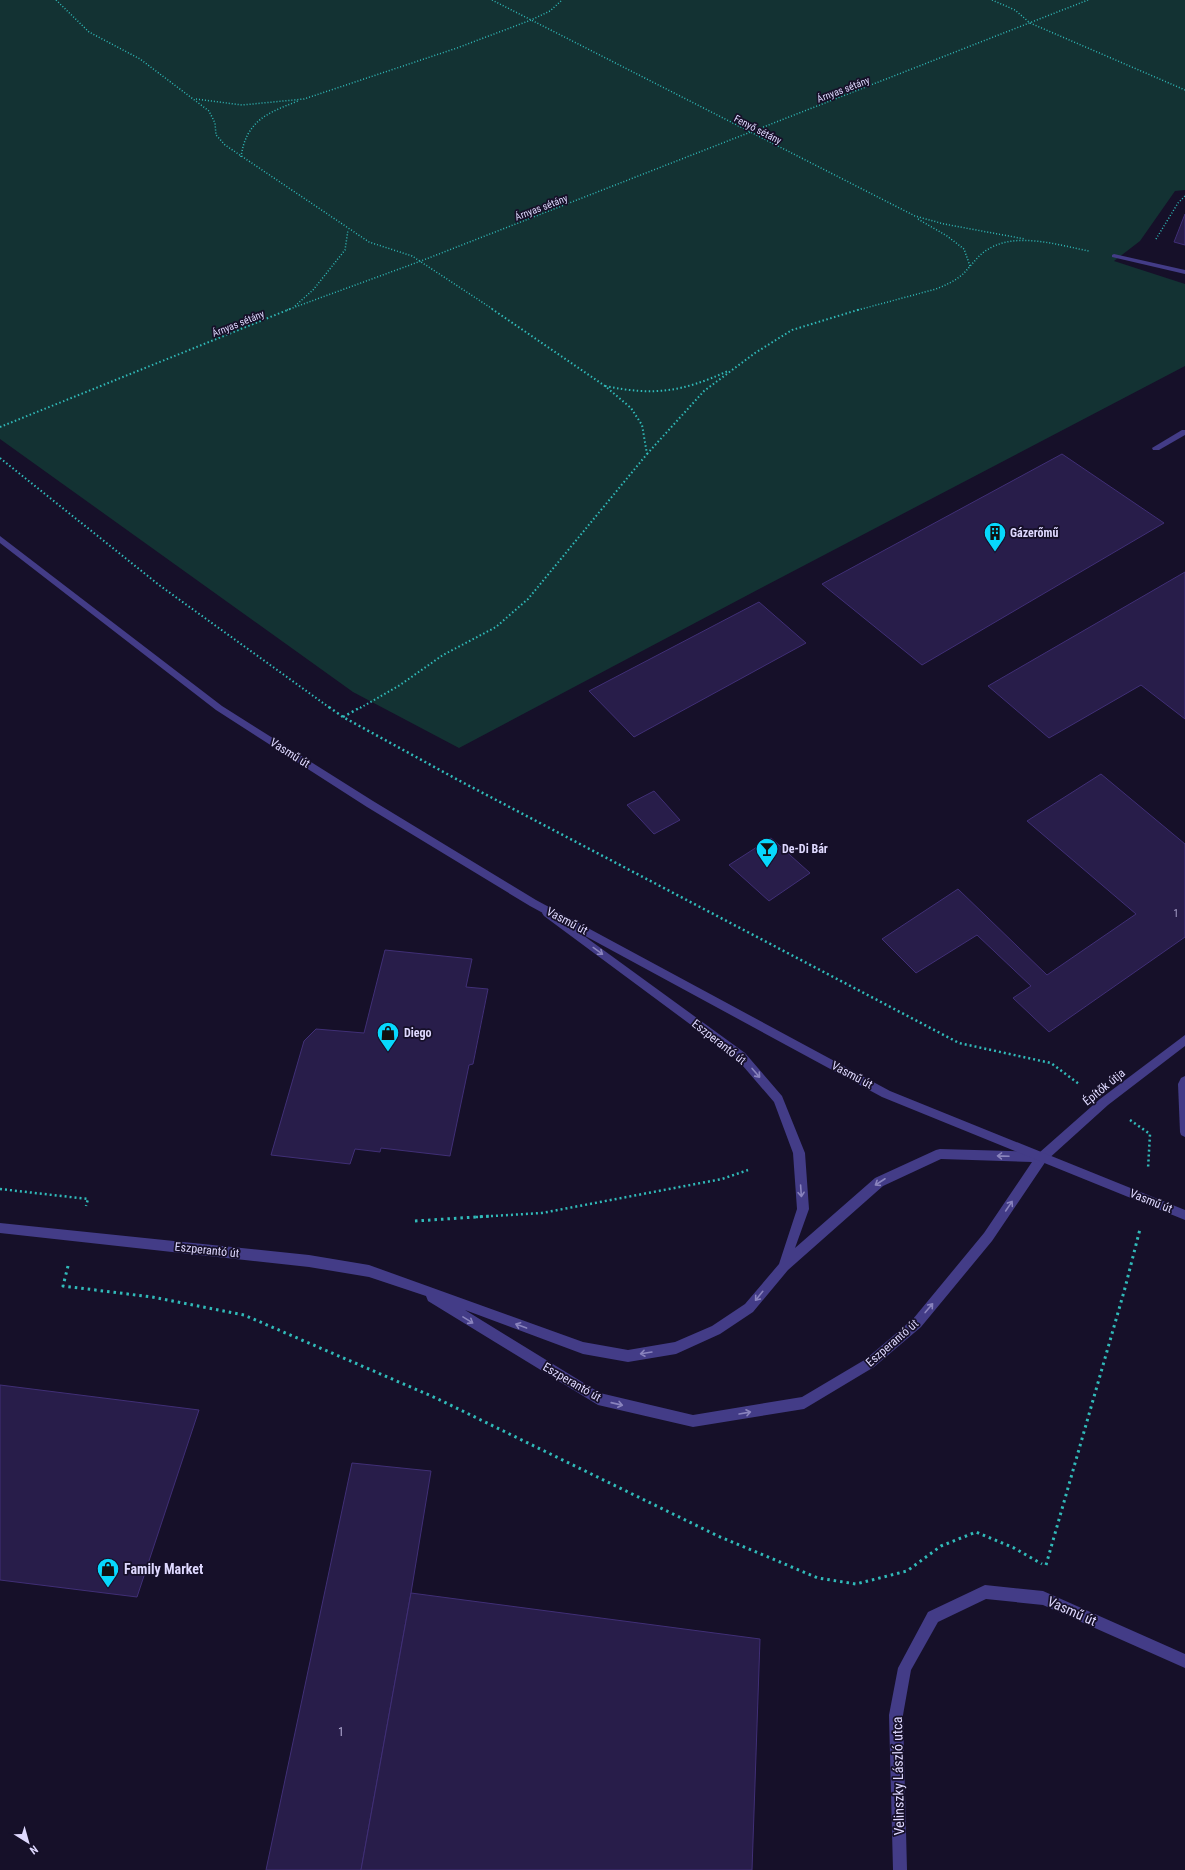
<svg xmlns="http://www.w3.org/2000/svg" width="1185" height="1870" viewBox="0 0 1185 1870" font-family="'Roboto Condensed',sans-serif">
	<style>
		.green { fill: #133233 }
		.building { fill: #281d4a; stroke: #402f76 }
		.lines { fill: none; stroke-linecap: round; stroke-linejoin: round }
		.path-far3 { stroke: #31bab9; stroke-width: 1.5; stroke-dasharray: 1 2; stroke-linecap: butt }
		.path-far2 { stroke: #31bab9; stroke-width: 2; stroke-dasharray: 1.5 2.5; stroke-linecap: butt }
		.path-far1 { stroke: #31bab9; stroke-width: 2.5; stroke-dasharray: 2 3; stroke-linecap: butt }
		.path { stroke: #31bab9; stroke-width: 3; stroke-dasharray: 2.5 4; stroke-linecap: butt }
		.service { fill: #433c87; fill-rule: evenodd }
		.minor { fill: #433c87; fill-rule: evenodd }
		.tertiary { fill: #433c87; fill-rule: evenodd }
		.oneway { stroke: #8983bd }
		.labels { text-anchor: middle; stroke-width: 3.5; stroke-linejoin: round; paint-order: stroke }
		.far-street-label { font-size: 10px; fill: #dfd9ff; stroke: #161029 }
		.number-label { font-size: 10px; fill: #b1aad2 }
		.poi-label { font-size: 12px; font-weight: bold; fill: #dfd9ff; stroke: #161029; text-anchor: start }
		.street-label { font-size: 12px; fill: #dfd9ff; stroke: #161029 }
		.near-number-label { font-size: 12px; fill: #b1aad2 }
		.near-poi-label { font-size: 14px; font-weight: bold; fill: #dfd9ff; stroke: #161029; text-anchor: start }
		.near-street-label { font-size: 14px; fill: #dfd9ff; stroke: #161029 }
	</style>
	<rect width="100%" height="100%" fill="#161029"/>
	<polygon class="green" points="0,0 1185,0 1185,190 1175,191 1140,241 1114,261 1185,284 1185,366 761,588 459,748 353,692 0,439"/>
	<g class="building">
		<polygon points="1185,214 1185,245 1174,242"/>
		<polygon points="1062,454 1164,523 922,665 822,584"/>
		<polygon points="1185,572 1185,719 1141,685 1049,738 988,686"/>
		<polygon points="759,602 806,643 634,737 589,691"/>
		<polygon points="1101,774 1185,844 1185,937 1049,1032 1013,998 1031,986 977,935 916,973 882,939 958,889 1047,975 1136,914 1027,821"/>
		<polygon points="654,791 680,820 654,834 627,805"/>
		<polygon points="771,838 810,873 769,901 729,865"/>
		<polygon points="385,950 472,959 466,987 488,989 473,1064 469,1065 450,1156 381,1148 380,1152 355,1149 350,1164 271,1155 304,1041 316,1029 364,1033"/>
		<polygon points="0,1385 199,1410 137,1597 0,1580"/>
		<polygon points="352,1463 431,1471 411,1593 361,1870 266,1870"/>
		<polygon points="411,1593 760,1639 752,1870 361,1870"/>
	</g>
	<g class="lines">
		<g class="path-far3">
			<polyline points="56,0 89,32 140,59 209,111 215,123 216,135 225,145 369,242 412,256 494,310"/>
			<polyline points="492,0 915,216 944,224 1025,239"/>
			<polyline points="992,0 1015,10 1030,23 1185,90"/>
			<polyline points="196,99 242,105 304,99 457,48 531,20 550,11 562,0"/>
			<path d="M 241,157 C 246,121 267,113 298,101"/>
			<polyline points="918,219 947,236 964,249 970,266"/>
			<polyline points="1156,239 1178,203 1185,196"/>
			<polyline points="295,306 313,290 345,250 348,230"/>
			<polyline points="287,310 421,261 1088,0"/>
			<path d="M 858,310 L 936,289 C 946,285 955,281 963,274 C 970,267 976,258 984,252 C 1013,230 1057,245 1089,251"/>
		</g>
		<g class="path-far2">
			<path d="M 605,386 C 654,396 682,392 728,371"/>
			<polyline points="0,427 290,309"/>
			<polyline points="647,454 704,391 755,353 792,330 861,309"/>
			<polyline points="0,458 159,585 330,708"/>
			<polyline points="360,708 400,685 443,655 496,627 528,599 647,454 642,425 631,408 605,386 492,309"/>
		</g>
		<g class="path-far1">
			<polyline points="329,707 343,717 460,781 959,1043 1051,1063 1079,1084"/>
			<polyline points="343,717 361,707"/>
			<polyline points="1130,1120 1150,1134 1148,1169"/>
			<polyline points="0,1189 88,1199 86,1206"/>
			<polyline points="476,1217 542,1213 722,1179 748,1170"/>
		</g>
		<g class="path">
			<polyline points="415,1221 491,1216"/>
			<polyline points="68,1266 63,1286 152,1297 244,1315 436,1398 718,1536 818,1578 856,1584 907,1571 941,1546 976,1532 1014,1548 1042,1564"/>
			<polyline points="1046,1565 1125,1288 1140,1229"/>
		</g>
		<g class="service">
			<polygon points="1114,254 1185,270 1185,274 1112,257 1112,255"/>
			<polygon points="1182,430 1185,430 1185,435 1159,450 1153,450 1152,448"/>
		</g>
		<g class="minor">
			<path d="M 547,909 L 745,1053 L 782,1096 L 805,1153 L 809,1209 L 795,1248 L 875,1178 L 936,1150 L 940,1149 L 1040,1152 L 1100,1099 L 1185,1035 L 1185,1046 L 1108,1105 L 1046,1161 L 992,1241 L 921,1327 L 874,1367 L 804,1409 L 693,1427 L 598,1405 L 428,1301 L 426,1296 L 369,1277 L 309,1267 L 0,1233 L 0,1223 L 309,1255 L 369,1265 L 583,1342 L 628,1350 L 675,1342 L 712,1326 L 745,1304 L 779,1264 L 797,1209 L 793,1153 L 774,1102 L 737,1059 L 544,916 L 542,913 L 544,910 ZM 941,1159 L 1032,1162 L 984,1233 L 913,1319 L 866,1359 L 802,1397 L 693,1415 L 600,1393 L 465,1310 L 583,1354 L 628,1362 L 676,1354 L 720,1334 L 753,1312 L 788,1270 L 883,1186 Z"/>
			<polygon points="1185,1076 1185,1137 1181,1135 1180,1132 1178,1084 1181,1078"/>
			<polygon points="985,1585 1043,1591 1185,1654 1185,1668 1043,1605 986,1599 938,1622 911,1670 903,1715 907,1870 893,1870 889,1715 898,1668 928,1612"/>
		</g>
		<polygon class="tertiary" points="0,536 222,706 373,801 536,900 890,1091 1185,1210 1185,1220 882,1097 530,906 367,807 216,710 0,543"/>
	</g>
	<defs><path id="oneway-shaft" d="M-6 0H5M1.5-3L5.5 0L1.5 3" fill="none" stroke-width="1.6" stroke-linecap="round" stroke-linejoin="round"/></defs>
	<g class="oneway">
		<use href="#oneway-shaft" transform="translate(598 951) rotate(36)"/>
		<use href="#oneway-shaft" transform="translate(756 1073) rotate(49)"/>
		<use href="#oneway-shaft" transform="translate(1003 1156) rotate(-178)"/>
		<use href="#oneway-shaft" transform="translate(880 1182) rotate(147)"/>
		<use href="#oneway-shaft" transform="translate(801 1191) rotate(86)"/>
		<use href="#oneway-shaft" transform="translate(1009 1206) rotate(-56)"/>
		<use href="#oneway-shaft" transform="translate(759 1296) rotate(129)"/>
		<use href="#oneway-shaft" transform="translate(929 1308) rotate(-50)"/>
		<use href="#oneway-shaft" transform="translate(468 1320) rotate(32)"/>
		<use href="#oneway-shaft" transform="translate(521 1326) rotate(-160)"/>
		<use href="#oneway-shaft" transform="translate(646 1353) rotate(171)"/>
		<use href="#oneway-shaft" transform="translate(617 1404) rotate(13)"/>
		<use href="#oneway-shaft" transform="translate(745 1413) rotate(-10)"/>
	</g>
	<defs>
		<g id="building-pin" transform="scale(1.15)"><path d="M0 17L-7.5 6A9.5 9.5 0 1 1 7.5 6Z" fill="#07d8fd" stroke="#161029"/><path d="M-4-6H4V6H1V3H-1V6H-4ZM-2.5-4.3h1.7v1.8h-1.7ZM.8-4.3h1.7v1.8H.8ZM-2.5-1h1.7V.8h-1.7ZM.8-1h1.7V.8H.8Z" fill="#111"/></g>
		<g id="bar-pin" transform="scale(1.15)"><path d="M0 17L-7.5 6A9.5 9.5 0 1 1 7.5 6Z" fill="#07d8fd" stroke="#161029"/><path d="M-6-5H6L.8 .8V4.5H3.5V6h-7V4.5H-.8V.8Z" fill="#111"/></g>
		<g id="shop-pin" transform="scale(1.15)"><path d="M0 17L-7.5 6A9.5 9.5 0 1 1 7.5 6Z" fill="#07d8fd" stroke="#161029"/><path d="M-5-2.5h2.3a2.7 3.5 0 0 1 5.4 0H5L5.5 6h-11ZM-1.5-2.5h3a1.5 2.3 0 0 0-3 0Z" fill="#111"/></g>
	</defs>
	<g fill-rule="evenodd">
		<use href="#building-pin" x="995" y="533"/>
		<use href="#bar-pin" x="767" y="849"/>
		<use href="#shop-pin" x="388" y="1033"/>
		<use href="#shop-pin" x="108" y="1569"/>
	</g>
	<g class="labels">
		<g class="far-street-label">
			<text transform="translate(843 89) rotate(-21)" y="4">Árnyas sétány</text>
			<text transform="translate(758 129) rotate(27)" y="4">Fenyő sétány</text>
			<text transform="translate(541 207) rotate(-21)" y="4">Árnyas sétány</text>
			<text transform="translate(238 323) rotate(-22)" y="4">Árnyas sétány</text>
		</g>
		<g class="number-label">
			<text x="1176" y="917">1</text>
		</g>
		<g class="poi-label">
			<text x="1010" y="537">Gázerőmű</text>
			<text x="782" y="853">De-Di Bár</text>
			<text x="404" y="1037">Diego</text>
		</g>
		<g class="street-label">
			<text transform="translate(290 753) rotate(32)" y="4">Vasmű út</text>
			<text transform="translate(567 921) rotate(28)" y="4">Vasmű út</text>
			<text transform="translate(719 1042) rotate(38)" y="4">Eszperantó út</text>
			<text transform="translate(852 1075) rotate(28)" y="4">Vasmű út</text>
			<text transform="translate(1104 1087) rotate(-39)" y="4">Építők útja</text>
			<text transform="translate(1151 1201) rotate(22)" y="4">Vasmű út</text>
			<text transform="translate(207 1250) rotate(6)" y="4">Eszperantó út</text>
			<text transform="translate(892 1343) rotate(-41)" y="4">Eszperantó út</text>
			<text transform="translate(572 1382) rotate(30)" y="4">Eszperantó út</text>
		</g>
		<g class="near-number-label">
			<text x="341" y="1736">1</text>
		</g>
		<g class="near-poi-label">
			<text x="124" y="1574">Family Market</text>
		</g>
		<g class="near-street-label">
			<text transform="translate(1072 1611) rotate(24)" y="5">Vasmű út</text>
			<text transform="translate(898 1776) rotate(-91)" y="5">Velinszky László utca</text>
		</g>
	</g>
	<g transform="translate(28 1842) rotate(143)" stroke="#161029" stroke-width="3" paint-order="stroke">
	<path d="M0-3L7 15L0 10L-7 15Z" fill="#dfd9ff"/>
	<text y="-6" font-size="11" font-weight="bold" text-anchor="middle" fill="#dfd9ff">N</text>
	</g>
</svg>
